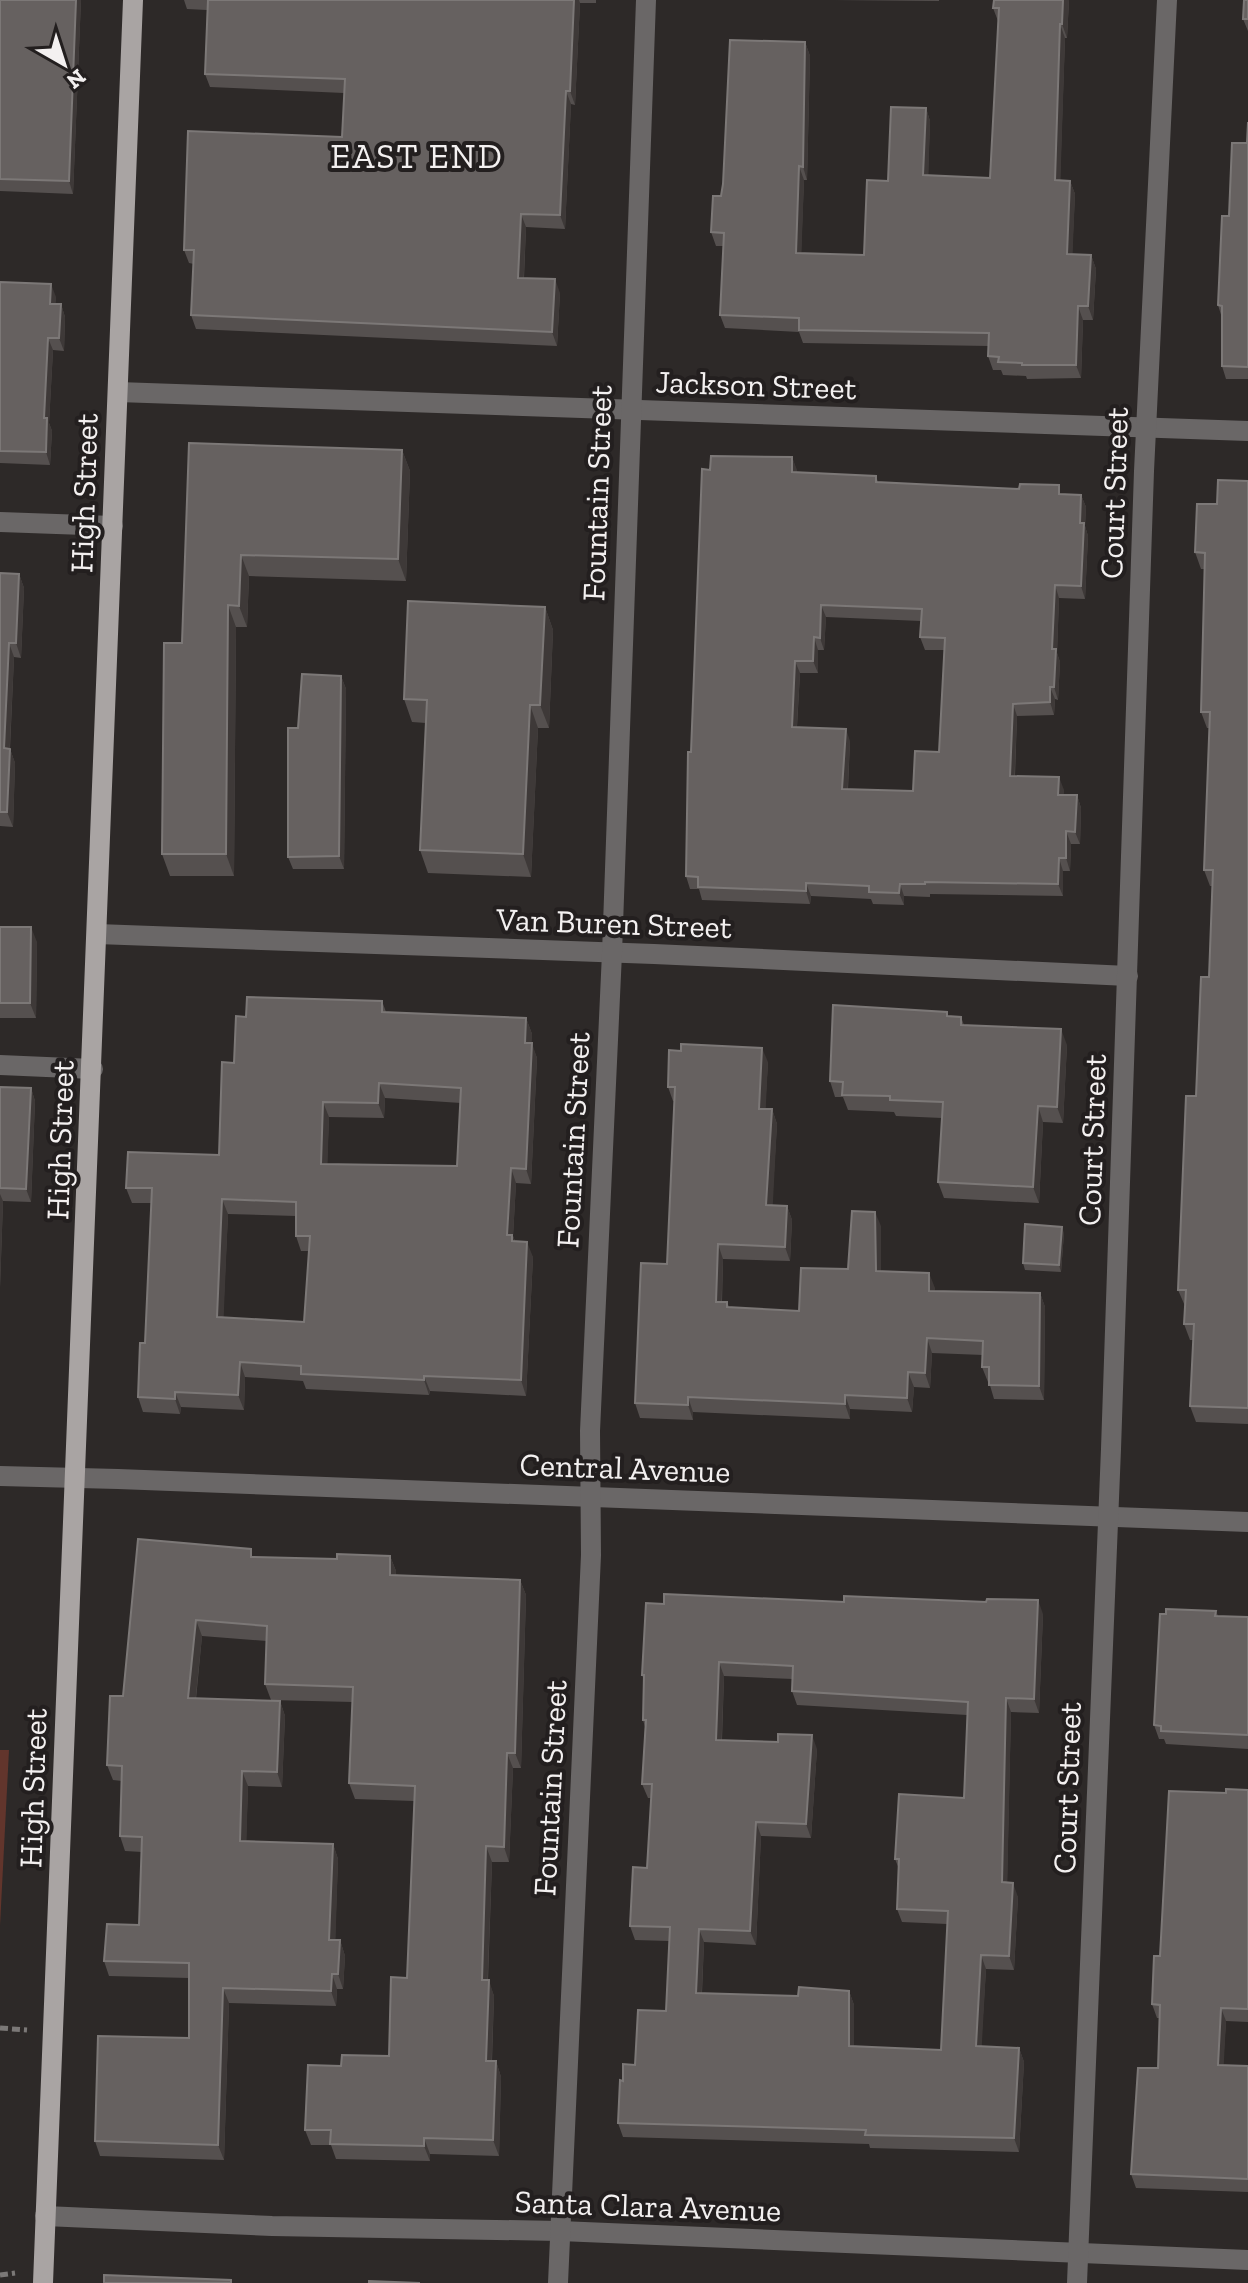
<svg xmlns="http://www.w3.org/2000/svg" width="1248" height="2283" viewBox="0 0 1248 2283" font-family="'Zilla Slab',serif">
	<style>
		.green { fill: #62352c }
		.lines { fill: none; stroke-linecap: round; stroke-linejoin: round }
		.path { stroke: #7b7877; stroke-width: 5; stroke-dasharray: 8 4; stroke-linecap: butt }
		.minor { stroke: #6a6767; stroke-width: 20 }
		.major { stroke: #a9a4a3; stroke-width: 20 }
		.wall { fill: #55504f; fill-rule: evenodd }
		.shaded-wall { fill: #3e3938 }
		.building { fill: #666160; stroke: #7c7877; stroke-width: 2; fill-rule: evenodd }
		.labels { text-anchor: middle; stroke-width: 8; stroke-linejoin: round; paint-order: stroke }
		.street-label { font-size: 32px; fill: #f3f0f0; stroke: #231f1f }
		.neighbourhood-label { font-size: 34px; letter-spacing: 2px; fill: #f3f0f0; stroke: #231f1f }
	</style>
	<rect width="100%" height="100%" fill="#2d2928"/>
	<polygon class="green" points="0,1750 9,1750 0,1926"/>
	<g class="lines">
		<g class="path">
			<polyline points="0,2028 27,2030"/>
			<polyline points="0,2275 15,2273"/>
		</g>
		<g class="minor">
			<polyline points="118,392 1248,431"/>
			<polyline points="0,522 113,526"/>
			<polyline points="97,934 654,954 1128,976"/>
			<polyline points="0,1065 93,1069"/>
			<polyline points="0,1476 118,1479 1248,1522"/>
			<polyline points="45,2216 272,2226 560,2231 1248,2260"/>
			<polyline points="558,2283 591,1555 590,1431 612,953 646,0"/>
			<polyline points="1077,2283 1111,1449 1144,471 1167,0"/>
		</g>
		<polyline class="major" points="43,2283 133,0"/>
	</g>
	<g class="wall">
		<polygon points="0,0 81,0 73,194 0,191"/>
		<polygon points="184,0 596,0 596,3 580,3 575,105 571,104 565,229 526,227 524,278 560,293 557,346 196,329 191,315 194,264 189,263 184,250 342,137 344,93 210,87 205,74 207,10 187,9"/>
		<polygon points="834,0 939,0 939,1"/>
		<polygon points="1069,0 1067,38 1065,38 1060,181 1070,181 1075,194 1072,255 1091,255 1096,269 1093,320 1083,320 1081,378 1027,379 1026,376 1003,375 1001,370 993,370 988,356 989,346 803,343 799,332 725,328 720,315 723,246 716,246 711,232 721,196 805,42 810,56 807,180 804,180 801,253 864,255 888,181 926,108 930,121 928,175 990,178 998,21 993,8"/>
		<polygon points="1248,0 1248,31 1243,19"/>
		<polygon points="1248,122 1248,379 1226,379 1222,366 1222,318 1218,305 1229,216 1247,143"/>
		<polygon points="0,282 56,297 55,304 61,304 65,317 64,351 53,350 49,423 52,431 50,465 0,463"/>
		<polygon points="189,443 402,450 410,471 406,581 249,576 247,627 236,627 234,876 170,876 162,854 182,643"/>
		<path d="M 792,457 L 797,472 L 876,476 L 878,482 L 1081,495 L 1086,507 L 1085,526 L 1088,536 L 1085,599 L 1059,598 L 1057,653 L 1060,662 L 1058,700 L 1055,699 L 1054,715 L 1017,716 L 1015,776 L 1064,790 L 1063,795 L 1077,795 L 1081,808 L 1080,844 L 1071,844 L 1070,871 L 1063,871 L 1063,896 L 930,894 L 930,897 L 904,896 L 904,905 L 873,904 L 871,899 L 811,896 L 810,904 L 702,900 L 699,889 L 690,889 L 686,876 L 710,470 ZM 826,617 L 921,621 L 920,637 L 925,650 L 944,650 L 939,752 L 913,791 L 848,789 L 850,741 L 797,727 L 800,673 L 818,673 L 818,650 L 824,650 Z"/>
		<polygon points="1248,481 1248,1424 1196,1422 1190,1406 1193,1340 1190,1340 1184,1324 1185,1306 1178,1290 1196,1096 1209,977 1212,886 1210,886 1204,870 1210,728 1207,728 1201,712 1205,569 1201,569 1195,552 1217,504"/>
		<polygon points="0,573 19,574 24,588 21,658 14,657 10,749 15,763 13,827 0,826"/>
		<polygon points="545,607 553,630 549,728 538,728 531,877 428,873 420,850 426,723 412,722 404,699"/>
		<polygon points="341,676 346,689 344,869 293,869 288,857 298,728"/>
		<polygon points="0,927 37,942 36,1018 0,1018"/>
		<path d="M 382,1001 L 386,1012 L 526,1018 L 532,1034 L 531,1043 L 537,1058 L 531,1184 L 516,1183 L 513,1236 L 515,1241 L 533,1257 L 526,1396 L 430,1391 L 429,1395 L 306,1389 L 303,1381 L 245,1377 L 244,1410 L 181,1407 L 180,1414 L 143,1412 L 138,1397 L 145,1343 L 151,1203 L 132,1203 L 126,1188 L 219,1155 L 234,1063 L 246,1017 ZM 385,1098 L 461,1103 L 457,1166 L 327,1164 L 329,1117 L 384,1118 ZM 228,1214 L 296,1216 L 296,1236 L 301,1251 L 309,1251 L 304,1322 L 223,1318 Z"/>
		<polygon points="948,1016 961,1017 964,1025 1067,1045 1063,1123 1043,1122 1039,1203 944,1198 938,1182 942,1118 896,1116 894,1112 848,1110 843,1097 835,1097 830,1081"/>
		<polygon points="768,1062 765,1109 772,1109 777,1124 772,1205 787,1206 792,1220 790,1261 723,1259 722,1302 727,1302 729,1307 799,1311 848,1269 881,1226 881,1272 935,1288 934,1291 1040,1293 1045,1307 1044,1400 994,1399 989,1382 988,1382 982,1367 983,1355 932,1353 930,1388 914,1387 912,1412 850,1409 850,1419 693,1412 693,1420 640,1418 635,1403 667,1264 674,1101 673,1101 668,1087"/>
		<polygon points="0,1087 31,1088 35,1101 31,1202 3,1201 0,1288"/>
		<polygon points="1064,1233 1061,1272 1025,1270 1023,1263"/>
		<polygon points="390,1556 396,1571 396,1576 520,1580 526,1595 521,1768 513,1768 509,1862 492,1862 488,1980 494,1996 492,2061 496,2061 501,2077 499,2156 430,2154 430,2161 336,2159 331,2145 311,2145 305,2130 341,2066 389,2056 407,1978 414,1801 355,1799 349,1783 353,1702 271,1700 265,1684 267,1641 202,1636 196,1699 280,1701 285,1716 282,1787 248,1786 246,1842 333,1844 338,1859 335,1940 340,1940 345,1956 343,1989 337,1989 336,2006 229,2003 224,2160 100,2156 95,2141 189,2038 189,1978 109,1976 104,1961 139,1925 142,1852 125,1851 120,1836 122,1781 113,1780 107,1765 123,1696 254,1557 337,1559"/>
		<path d="M 646,1603 L 1043,1614 L 1039,1713 L 1011,1712 L 1007,1883 L 1018,1897 L 1014,1970 L 986,1969 L 981,2047 L 1019,2048 L 1024,2062 L 1019,2152 L 870,2148 L 869,2144 L 623,2137 L 618,2123 L 623,2081 L 635,2065 L 666,2011 L 669,1941 L 635,1940 L 630,1926 L 647,1868 L 651,1798 L 648,1798 L 642,1784 L 645,1727 L 643,1720 L 644,1680 L 642,1675 ZM 724,1676 L 793,1679 L 792,1691 L 797,1705 L 967,1715 L 964,1798 L 895,1859 L 899,1869 L 897,1909 L 902,1922 L 947,1924 L 941,2050 L 854,2046 L 854,2005 L 849,1991 L 798,1996 L 702,1993 L 704,1942 L 756,1945 L 761,1836 L 811,1838 L 817,1749 L 722,1740 Z"/>
		<polygon points="1216,1611 1218,1616 1248,1617 1248,1749 1166,1744 1164,1739 1159,1739 1154,1725"/>
		<polygon points="1248,1790 1248,2022 1226,2021 1223,2065 1248,2066 1248,2192 1136,2188 1131,2174 1158,2068 1160,2018 1157,2018 1152,2004 1160,1956 1226,1793"/>
	</g>
	<g class="shaded-wall">
		<polygon points="76,0 81,0 73,194 69,181"/>
		<polygon points="574,0 579,0 580,3 575,105 570,91"/>
		<polygon points="1063,0 1069,0 1067,38 1062,24"/>
		<polygon points="1060,24 1065,38 1060,194 1055,180"/>
		<polygon points="805,42 810,56 807,180 803,167"/>
		<polygon points="566,91 571,104 565,229 560,215"/>
		<polygon points="926,108 930,121 928,189 923,175"/>
		<polygon points="799,166 804,180 801,266 796,253"/>
		<polygon points="1070,181 1075,194 1072,268 1067,254"/>
		<polygon points="521,214 526,227 523,291 518,278"/>
		<polygon points="1091,255 1096,269 1093,320 1088,306"/>
		<polygon points="555,279 560,293 557,346 552,332"/>
		<polygon points="51,284 56,297 55,316 50,304"/>
		<polygon points="61,304 65,317 64,351 59,338"/>
		<polygon points="1078,306 1083,320 1081,378 1076,365"/>
		<polygon points="48,338 53,350 49,423 52,431 50,465 46,452 44,418"/>
		<polygon points="402,450 410,471 406,581 398,559"/>
		<polygon points="792,457 797,470 796,484 792,472"/>
		<polygon points="1081,495 1086,507 1085,526 1088,536 1085,599 1081,586"/>
		<polygon points="241,555 249,576 247,627 239,606"/>
		<polygon points="19,574 24,588 21,658 16,643"/>
		<polygon points="1055,585 1059,598 1057,653 1060,662 1058,700 1054,687 1052,649"/>
		<polygon points="228,605 236,627 234,876 226,854"/>
		<polygon points="821,605 826,617 824,650 820,638"/>
		<polygon points="545,607 553,630 549,728 540,705"/>
		<polygon points="814,637 818,650 818,673 813,661"/>
		<polygon points="9,643 14,657 9,763 4,748"/>
		<polygon points="795,661 800,673 796,739 792,727"/>
		<polygon points="341,676 346,689 344,869 339,856"/>
		<polygon points="1050,687 1055,699 1054,715 1050,702"/>
		<polygon points="1013,704 1017,716 1014,788 1010,776"/>
		<polygon points="530,705 538,728 531,877 523,854"/>
		<polygon points="846,729 850,741 847,801 842,789"/>
		<polygon points="10,749 15,763 13,827 7,812"/>
		<polygon points="1059,777 1064,790 1063,807 1058,795"/>
		<polygon points="1077,795 1081,808 1080,844 1075,832"/>
		<polygon points="1066,831 1071,844 1070,871 1066,858"/>
		<polygon points="1059,858 1063,871 1063,896 1058,884"/>
		<polygon points="806,883 811,896 810,904 806,891"/>
		<polygon points="900,884 904,896 904,905 899,893"/>
		<polygon points="31,927 37,942 36,1018 30,1003"/>
		<polygon points="526,1018 532,1034 531,1058 525,1043"/>
		<polygon points="1061,1029 1067,1045 1063,1123 1057,1107"/>
		<polygon points="532,1043 537,1058 531,1184 526,1169"/>
		<polygon points="762,1048 768,1062 765,1123 759,1109"/>
		<polygon points="379,1083 385,1098 384,1118 378,1103"/>
		<polygon points="31,1088 35,1101 31,1202 26,1189"/>
		<polygon points="323,1102 329,1117 327,1179 321,1164"/>
		<polygon points="1038,1106 1043,1122 1039,1203 1033,1187"/>
		<polygon points="772,1109 777,1124 772,1220 766,1205"/>
		<polygon points="511,1168 516,1183 513,1236 518,1250 507,1235"/>
		<polygon points="0,1194 3,1201 0,1288"/>
		<polygon points="222,1199 228,1214 223,1332 217,1317"/>
		<polygon points="787,1206 792,1220 790,1261 785,1247"/>
		<polygon points="875,1212 881,1226 881,1286 876,1271"/>
		<polygon points="1062,1227 1064,1233 1061,1272 1059,1265"/>
		<polygon points="527,1242 533,1257 526,1396 521,1380"/>
		<polygon points="718,1244 723,1259 721,1316 716,1302"/>
		<polygon points="929,1273 935,1288 934,1306 929,1291"/>
		<polygon points="1040,1293 1045,1307 1044,1400 1039,1386"/>
		<polygon points="927,1338 932,1353 930,1388 925,1373"/>
		<polygon points="240,1362 245,1377 244,1410 238,1395"/>
		<polygon points="908,1372 914,1387 912,1412 907,1398"/>
		<polygon points="424,1376 430,1391 429,1395 424,1380"/>
		<polygon points="175,1392 181,1407 180,1414 175,1399"/>
		<polygon points="845,1395 850,1409 850,1419 845,1404"/>
		<polygon points="688,1397 693,1412 693,1420 688,1405"/>
		<polygon points="390,1556 396,1571 395,1591 390,1575"/>
		<polygon points="520,1580 526,1595 521,1768 515,1753"/>
		<polygon points="1038,1600 1043,1614 1039,1713 1034,1699"/>
		<polygon points="196,1620 202,1636 194,1714 188,1698"/>
		<polygon points="719,1662 724,1676 721,1754 716,1740"/>
		<polygon points="1006,1698 1011,1712 1007,1896 1002,1882"/>
		<polygon points="280,1701 285,1716 282,1787 277,1772"/>
		<polygon points="812,1735 817,1749 811,1838 806,1824"/>
		<polygon points="507,1753 513,1768 509,1862 504,1847"/>
		<polygon points="242,1771 248,1786 246,1857 240,1841"/>
		<polygon points="756,1822 761,1836 756,1945 750,1931"/>
		<polygon points="333,1844 338,1859 335,1955 329,1940"/>
		<polygon points="486,1846 492,1862 487,1995 482,1980"/>
		<polygon points="1013,1883 1018,1897 1014,1970 1009,1956"/>
		<polygon points="699,1929 704,1942 701,2006 696,1993"/>
		<polygon points="340,1940 345,1956 343,1989 338,1974"/>
		<polygon points="981,1955 986,1969 981,2060 976,2046"/>
		<polygon points="332,1974 337,1989 336,2006 331,1991"/>
		<polygon points="489,1980 494,1996 491,2077 486,2061"/>
		<polygon points="223,1988 229,2003 224,2160 218,2145"/>
		<polygon points="849,1991 854,2005 854,2060 849,2046"/>
		<polygon points="1221,2008 1226,2021 1223,2079 1218,2065"/>
		<polygon points="1019,2048 1024,2062 1019,2152 1014,2138"/>
		<polygon points="496,2061 501,2077 499,2156 493,2140"/>
		<polygon points="424,2138 430,2154 430,2161 424,2146"/>
	</g>
	<g class="building">
		<polygon points="0,0 76,0 69,181 0,179"/>
		<polygon points="208,0 574,0 570,91 566,91 560,215 521,214 518,278 555,279 552,332 191,315 194,250 184,250 188,131 342,137 345,79 205,74"/>
		<polygon points="994,0 1063,0 1062,24 1060,24 1055,180 1070,181 1067,254 1091,255 1088,306 1078,306 1076,365 1022,365 1022,363 998,362 999,357 988,356 989,333 799,330 799,318 720,315 724,233 711,232 713,196 721,196 723,184 730,40 805,42 803,167 799,166 796,253 864,255 867,180 888,181 891,107 926,108 923,175 990,178 999,8 993,8"/>
		<polygon points="1244,0 1248,0 1248,19 1243,19"/>
		<polygon points="1248,122 1248,367 1222,366 1222,306 1218,305 1222,216 1229,216 1232,143 1247,143"/>
		<polygon points="0,282 51,284 50,304 61,304 59,338 48,338 44,418 47,418 46,452 0,451"/>
		<polygon points="189,443 402,450 398,559 241,555 239,606 228,605 226,854 162,854 164,643 182,643"/>
		<path d="M 711,456 L 792,457 L 792,472 L 876,476 L 876,482 L 1019,489 L 1020,484 L 1059,485 L 1059,494 L 1081,495 L 1080,523 L 1084,523 L 1081,586 L 1055,585 L 1052,649 L 1056,649 L 1054,687 L 1050,687 L 1050,702 L 1013,704 L 1010,776 L 1059,777 L 1058,795 L 1077,795 L 1075,832 L 1066,831 L 1066,858 L 1059,858 L 1058,884 L 925,882 L 925,884 L 900,884 L 899,893 L 869,892 L 869,886 L 806,883 L 806,891 L 698,887 L 698,877 L 686,876 L 688,752 L 691,752 L 702,469 L 710,470 ZM 821,605 L 922,609 L 920,637 L 945,638 L 939,752 L 915,751 L 913,791 L 842,789 L 846,729 L 792,727 L 795,661 L 813,661 L 814,637 L 820,638 Z"/>
		<polygon points="1218,480 1248,481 1248,1408 1190,1406 1194,1324 1184,1324 1186,1290 1178,1290 1186,1096 1196,1096 1201,977 1209,977 1213,870 1204,870 1210,712 1201,712 1205,553 1195,552 1197,504 1217,504"/>
		<polygon points="0,573 19,574 16,643 9,643 4,748 10,749 7,812 0,812"/>
		<polygon points="408,601 545,607 540,705 530,705 523,854 420,850 427,700 404,699"/>
		<polygon points="302,674 341,676 339,856 288,857 288,728 298,728"/>
		<polygon points="0,927 31,927 30,1003 0,1003"/>
		<path d="M 247,997 L 382,1001 L 382,1012 L 526,1018 L 525,1043 L 532,1043 L 526,1169 L 511,1168 L 507,1235 L 512,1235 L 512,1241 L 527,1242 L 521,1380 L 424,1376 L 424,1380 L 301,1374 L 301,1366 L 240,1362 L 238,1395 L 175,1392 L 175,1399 L 138,1397 L 140,1343 L 145,1343 L 152,1188 L 126,1188 L 128,1152 L 219,1155 L 222,1062 L 234,1063 L 236,1016 L 246,1017 ZM 379,1083 L 461,1088 L 457,1166 L 321,1164 L 323,1102 L 378,1103 ZM 222,1199 L 296,1202 L 296,1236 L 310,1236 L 304,1322 L 217,1317 Z"/>
		<polygon points="833,1005 947,1012 947,1016 961,1017 961,1025 1061,1029 1057,1107 1038,1106 1033,1187 938,1182 943,1102 890,1100 890,1096 842,1095 843,1082 830,1081"/>
		<polygon points="681,1044 762,1048 759,1109 772,1109 766,1205 787,1206 785,1247 718,1244 716,1302 727,1302 727,1307 799,1311 801,1268 848,1269 852,1211 875,1212 876,1271 929,1273 929,1291 1040,1293 1039,1386 989,1385 989,1367 982,1367 983,1341 927,1338 925,1373 908,1372 907,1398 845,1395 845,1404 688,1397 688,1405 635,1403 641,1263 667,1264 675,1087 668,1087 669,1050 681,1051"/>
		<polygon points="0,1087 31,1088 26,1189 0,1188"/>
		<polygon points="1025,1224 1062,1227 1059,1265 1023,1263"/>
		<polygon points="138,1539 251,1549 251,1557 337,1559 337,1554 390,1556 390,1575 520,1580 515,1753 507,1753 504,1847 486,1846 482,1980 489,1980 486,2061 496,2061 493,2140 424,2138 424,2146 330,2144 331,2130 305,2130 308,2065 341,2066 342,2055 389,2056 391,1977 407,1978 415,1786 349,1783 353,1687 265,1684 267,1626 196,1620 188,1698 280,1701 277,1772 242,1771 240,1841 333,1844 329,1940 340,1940 338,1974 332,1974 331,1991 223,1988 218,2145 95,2141 98,2036 189,2038 189,1963 104,1961 107,1924 139,1925 142,1837 120,1836 122,1766 107,1765 110,1696 123,1696"/>
		<path d="M 664,1594 L 844,1602 L 844,1596 L 986,1602 L 987,1599 L 1038,1600 L 1034,1699 L 1006,1698 L 1002,1882 L 1013,1883 L 1009,1956 L 981,1955 L 976,2046 L 1019,2048 L 1014,2138 L 865,2135 L 866,2130 L 618,2123 L 620,2080 L 623,2081 L 623,2064 L 635,2065 L 638,2010 L 666,2011 L 670,1927 L 630,1926 L 633,1867 L 647,1868 L 652,1784 L 642,1784 L 646,1720 L 643,1720 L 644,1675 L 642,1675 L 646,1603 L 664,1604 ZM 719,1662 L 793,1666 L 792,1691 L 968,1702 L 964,1798 L 899,1794 L 895,1859 L 899,1859 L 897,1909 L 948,1911 L 941,2050 L 849,2046 L 849,1991 L 799,1987 L 798,1996 L 696,1993 L 699,1929 L 750,1931 L 756,1822 L 806,1824 L 812,1735 L 778,1734 L 778,1742 L 716,1740 Z"/>
		<polygon points="1166,1609 1216,1611 1215,1616 1248,1617 1248,1735 1161,1731 1161,1726 1154,1725 1160,1614 1166,1614"/>
		<polygon points="1226,1789 1248,1790 1248,2009 1221,2008 1218,2065 1248,2066 1248,2179 1131,2174 1138,2068 1158,2068 1160,2005 1152,2004 1154,1956 1160,1956 1169,1791 1226,1793"/>
		<polygon points="104,2275 231,2280 231,2283 104,2283"/>
		<polygon points="369,2281 420,2283 369,2283"/>
	</g>
	<g class="labels">
		<g class="street-label">
			<text transform="translate(756 385) rotate(2)" y="11">Jackson Street</text>
			<text transform="translate(84 493) rotate(-88)" y="11">High Street</text>
			<text transform="translate(597 493) rotate(-88)" y="11">Fountain Street</text>
			<text transform="translate(1114 493) rotate(-88)" y="11">Court Street</text>
			<text transform="translate(614 923) rotate(2)" y="11">Van Buren Street</text>
			<text transform="translate(60 1140) rotate(-88)" y="11">High Street</text>
			<text transform="translate(573 1140) rotate(-87)" y="11">Fountain Street</text>
			<text transform="translate(1092 1140) rotate(-88)" y="11">Court Street</text>
			<text transform="translate(625 1468) rotate(2)" y="11">Central Avenue</text>
			<text transform="translate(33 1788) rotate(-88)" y="11">High Street</text>
			<text transform="translate(550 1788) rotate(-87)" y="11">Fountain Street</text>
			<text transform="translate(1067 1788) rotate(-88)" y="11">Court Street</text>
			<text transform="translate(648 2206) rotate(2)" y="11">Santa Clara Avenue</text>
		</g>
		<g class="neighbourhood-label">
			<text x="417" y="168">EAST END</text>
		</g>
	</g>
	<g transform="translate(64 64) rotate(141)" stroke="#231f1f" stroke-width="6" paint-order="stroke">
	<path d="M0-6L14 30L0 20L-14 30Z" fill="#f3f0f0"/>
	<text y="-12" font-size="22" font-weight="bold" text-anchor="middle" fill="#f3f0f0">N</text>
	</g>
</svg>
